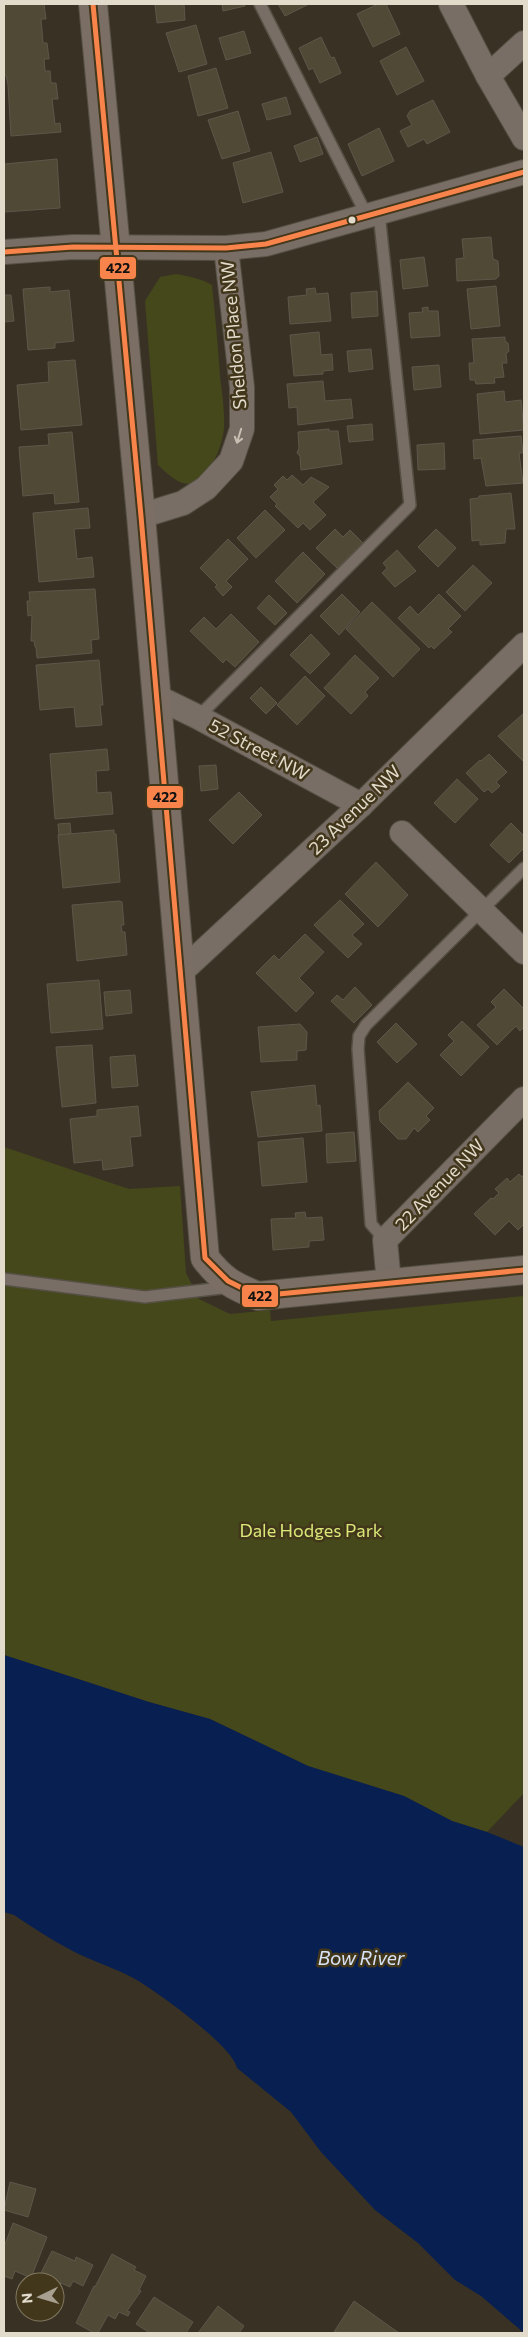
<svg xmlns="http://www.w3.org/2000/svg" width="528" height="2337" viewBox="0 0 528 2337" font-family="Commissioner,sans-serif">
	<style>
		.green { fill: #44481b }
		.water { fill: #081f52 }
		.building { fill: #504936; stroke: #5d574b }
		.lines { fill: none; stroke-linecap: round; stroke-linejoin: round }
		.lane-casing { stroke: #565044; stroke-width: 14 }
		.street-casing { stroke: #565044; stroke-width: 26 }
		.secondary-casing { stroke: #565044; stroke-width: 30 }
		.lane { stroke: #786e65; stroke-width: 11 }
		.street { stroke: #786e65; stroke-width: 24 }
		.secondary { stroke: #7a6e65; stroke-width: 28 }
		.bus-1-casing { stroke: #42361b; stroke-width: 9 }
		.bus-1 { stroke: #f8844c; stroke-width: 5 }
		.oneway { stroke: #c8c0b2 }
		.bus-dot { fill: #e2dbcb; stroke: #42361b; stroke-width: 2 }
		.labels { text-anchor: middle; stroke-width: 5; stroke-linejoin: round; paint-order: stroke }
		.street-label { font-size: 18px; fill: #e2dbcb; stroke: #42361b }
		.park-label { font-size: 18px; fill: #d9e877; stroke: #42361b }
		.water-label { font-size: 19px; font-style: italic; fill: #d8e3f5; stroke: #42361b }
		.line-badge { stroke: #42361b; stroke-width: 2 }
		.pale-badge-label { font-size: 14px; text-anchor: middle; font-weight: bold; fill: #111 }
	</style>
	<rect width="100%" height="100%" fill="#393224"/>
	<g class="green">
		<path d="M 176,274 C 187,276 203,279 212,285 C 215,315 218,345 220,376 C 222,393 225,412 224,429 C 222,446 214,465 202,477 C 186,493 171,477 158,465 L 145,301 L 160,277 Z"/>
		<polygon points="4,1147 129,1189 180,1186 186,1273 199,1299 230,1314 270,1310 271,1321 524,1296 524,1793 487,1832 452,1821 404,1796 308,1766 210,1719 149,1702 4,1655"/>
	</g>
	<path class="water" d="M 4,1655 L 149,1702 L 210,1719 L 308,1766 L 404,1796 L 452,1821 L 487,1832 L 524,1847 L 524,2333 L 481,2296 L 455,2280 L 418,2243 L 375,2210 L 321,2152 L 291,2112 L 237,2068 C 233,2046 156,1991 135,1979 C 114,1967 90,1961 69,1949 C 50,1939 32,1927 14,1915 L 4,1912 Z"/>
	<g class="building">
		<polygon points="4,4 44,4 46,19 41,19 43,43 47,43 49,59 44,59 45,71 50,71 51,83 56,83 58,99 52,99 55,124 60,123 61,132 11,136 8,85 6,75 4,75"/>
		<polygon points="153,4 184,4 185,20 157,23 155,4"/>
		<polygon points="222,4 245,4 245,6 223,11"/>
		<polygon points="278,4 309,4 285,16"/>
		<polygon points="378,4 386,4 400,34 373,47 357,14"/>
		<polygon points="196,25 207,64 179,72 166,33"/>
		<polygon points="244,31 251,53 226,60 219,38"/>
		<polygon points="321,37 331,58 334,57 341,73 320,83 313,68 309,70 299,48"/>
		<polygon points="406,47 424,81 397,95 380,61"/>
		<polygon points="216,68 228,108 198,116 188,76"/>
		<polygon points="286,97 291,114 267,120 262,104"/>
		<polygon points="433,100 450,132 427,144 424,139 408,147 400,131 412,125 407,116 410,111"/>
		<polygon points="238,111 250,151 222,159 208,120"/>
		<polygon points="379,128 394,161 362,176 348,144"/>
		<polygon points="317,137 323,154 300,162 294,146"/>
		<polygon points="271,152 283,192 243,203 233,163"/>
		<polygon points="57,159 60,208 4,212 4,161 5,164"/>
		<polygon points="491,237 493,259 498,261 499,276 496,279 457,281 456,259 464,258 462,239"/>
		<polygon points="424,257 428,286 403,289 400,260"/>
		<polygon points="496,286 500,326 471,329 467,289"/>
		<polygon points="50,287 50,292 69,290 74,341 55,343 55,348 28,350 23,289"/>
		<polygon points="315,288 316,294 328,293 331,321 290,324 288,297 307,295 306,289"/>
		<polygon points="377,291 378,316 352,318 351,293"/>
		<polygon points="4,295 11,295 14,321 4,322"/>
		<polygon points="428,307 428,311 438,311 440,336 411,338 409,313 423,312 422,308"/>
		<polygon points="319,332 321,355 332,354 333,370 323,371 323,374 294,376 290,335"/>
		<polygon points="505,337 505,341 508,343 509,351 506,354 507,363 502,363 504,377 494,378 495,383 476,384 475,380 470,380 469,363 474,363 472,339"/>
		<polygon points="371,349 373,369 349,372 347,351"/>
		<polygon points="75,360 82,425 21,430 17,385 49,382 48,362"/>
		<polygon points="439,365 441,387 414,390 412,367"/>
		<polygon points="323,381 325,401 351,399 353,418 298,425 297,407 289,408 287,384"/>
		<polygon points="504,391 505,402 521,400 524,430 480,434 477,394"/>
		<polygon points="372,424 373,440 349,442 347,426"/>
		<polygon points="329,429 329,431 338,431 342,464 301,470 300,456 297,453 299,448 298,432"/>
		<polygon points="72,432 79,502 55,504 54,493 23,496 19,447 49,445 48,434"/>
		<polygon points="521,436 523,453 519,453 523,483 486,486 481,458 474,459 473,440"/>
		<polygon points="444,443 445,469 418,470 417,445"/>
		<polygon points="292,475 303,485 311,477 329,487 313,502 326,515 310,530 303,523 298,528 275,506 277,504 270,497 278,489 274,485 283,476 287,480"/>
		<polygon points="511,493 515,529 506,529 505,543 480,545 480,540 472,541 470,499 479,498 479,496"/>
		<polygon points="88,508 90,528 74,529 77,559 92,557 94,577 39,582 33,513"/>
		<polygon points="265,510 285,530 256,558 237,538"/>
		<polygon points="335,529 343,537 350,530 363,543 337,568 316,548"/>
		<polygon points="436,529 456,548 438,567 418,547"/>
		<polygon points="228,539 248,559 226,581 232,587 223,596 215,587 217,585 200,568"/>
		<polygon points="397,550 416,571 395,587 382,573 387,568 383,563"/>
		<polygon points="303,552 325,574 297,603 275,581"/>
		<polygon points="473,565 492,583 465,611 446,592"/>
		<polygon points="95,589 99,639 91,640 92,653 37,658 36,647 35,647 34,641 31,641 32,615 28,616 27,601 30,601 29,592"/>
		<polygon points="342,594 360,612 339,635 320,616"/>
		<polygon points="439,594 461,616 448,629 452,632 434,649 431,646 429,648 398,618 410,606 418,615"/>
		<polygon points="269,595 287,613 275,625 257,608"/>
		<polygon points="372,602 420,649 393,677 346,629"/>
		<polygon points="231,614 259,642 235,667 226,659 223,663 190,631 204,617 216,629"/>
		<polygon points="311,634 330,654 310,674 290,655"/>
		<polygon points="355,655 379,678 365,692 368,696 351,714 324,688"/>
		<polygon points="99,660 103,705 100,705 102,725 76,727 74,707 40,710 36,665"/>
		<polygon points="305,676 325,696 297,725 277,705"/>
		<polygon points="261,687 277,703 266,714 250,698"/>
		<polygon points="524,713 524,762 498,736"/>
		<polygon points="107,749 109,770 96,771 97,793 111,792 113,814 55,819 50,754"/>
		<polygon points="489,754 507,772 496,782 500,786 492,793 488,789 484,792 466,773 480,760 481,761"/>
		<polygon points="216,765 218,789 201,791 199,766"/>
		<polygon points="457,779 478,799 455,823 434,803"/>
		<polygon points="239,792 262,815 233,844 209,820"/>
		<polygon points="70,823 71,834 59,835 58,824"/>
		<polygon points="511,823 524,836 524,848 509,863 490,845"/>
		<polygon points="114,830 114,834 116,834 120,882 63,888 58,835"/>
		<polygon points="376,862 408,895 378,927 345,894"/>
		<polygon points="340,900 364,924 352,935 362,944 348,958 314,925"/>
		<polygon points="119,901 122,902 124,925 121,925 122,932 125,932 127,955 77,961 72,905"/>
		<polygon points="305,934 324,952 299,978 314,993 296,1012 256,973 274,955 279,960"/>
		<polygon points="99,980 103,1029 51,1033 47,984"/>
		<polygon points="355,987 372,1005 354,1023 331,1001 337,995 343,1000"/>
		<polygon points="504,989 524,1009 524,1027 520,1031 516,1026 497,1045 477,1025 496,1007 491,1002"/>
		<polygon points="130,990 132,1013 106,1016 104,992"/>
		<polygon points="462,1021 489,1047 461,1076 440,1055 454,1041 448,1035"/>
		<polygon points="396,1023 417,1044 397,1063 377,1042"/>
		<polygon points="300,1024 307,1032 306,1050 297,1051 297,1060 261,1062 258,1027"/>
		<polygon points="92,1045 96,1103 62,1107 56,1047"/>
		<polygon points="135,1055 138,1086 112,1088 110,1057"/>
		<polygon points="408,1082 434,1108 426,1116 430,1120 418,1132 414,1128 406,1139 398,1139 380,1121 379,1111"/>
		<polygon points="315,1085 317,1106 320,1105 322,1131 258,1137 251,1092"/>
		<polygon points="138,1106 141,1136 130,1137 133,1166 103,1170 102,1160 74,1163 70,1119 97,1116 97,1110"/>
		<polygon points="354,1132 356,1161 327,1163 326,1134"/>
		<polygon points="303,1138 307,1182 262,1186 258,1142"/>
		<polygon points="519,1174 522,1177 524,1174 524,1224 518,1230 509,1221 495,1235 474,1214 491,1198 493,1199 499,1193 495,1189 507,1178 510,1182"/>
		<polygon points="305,1212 306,1218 322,1217 324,1240 309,1241 309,1247 273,1250 271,1219 296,1218 295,1213"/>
		<polygon points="10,2182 36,2189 28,2217 4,2210"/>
		<polygon points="13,2223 47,2237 31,2278 15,2271 12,2279 4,2276 4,2247"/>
		<polygon points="52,2251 75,2261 76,2257 93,2265 83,2286 73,2281 70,2287 61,2283 58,2288 55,2287 55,2282 45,2282 38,2279"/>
		<polygon points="112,2254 136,2267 134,2270 146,2276 139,2290 141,2291 127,2311 130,2312 128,2316 119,2312 115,2319 108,2315 98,2333 94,2333 76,2323 94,2286 95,2287"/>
		<polygon points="154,2297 193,2322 186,2333 150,2333 136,2324"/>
		<polygon points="354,2301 399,2333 334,2332"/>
		<polygon points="218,2306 244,2326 239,2333 198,2333"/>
	</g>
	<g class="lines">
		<g class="lane-casing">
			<g id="lane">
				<polyline points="260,4 367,216"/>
				<polyline points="198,717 410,505 379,213"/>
				<polyline points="385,1240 371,1224 358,1049 359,1036 366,1025 524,868"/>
				<polyline points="4,1279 145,1297 230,1287"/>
			</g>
		</g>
		<g class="street-casing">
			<g id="street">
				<polyline points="451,4 488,76 524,138"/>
				<polyline points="488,76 524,43"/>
				<polyline points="4,252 73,247 226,248 266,244 524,172"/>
				<polyline points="141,516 183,503 206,488 231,461 242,429 242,387 226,248"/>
				<polyline points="157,697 198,717 361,805"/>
				<polyline points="402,833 524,952"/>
				<polyline points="181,972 361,805 524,645"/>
				<polyline points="389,1283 385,1240 524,1099"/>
			</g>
		</g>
		<g class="secondary-casing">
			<path id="secondary" d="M 93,4 L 141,516 L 205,1258 C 222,1280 233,1286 258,1296 L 524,1270"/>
		</g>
		<use href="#lane" class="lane"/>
		<use href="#street" class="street"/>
		<use href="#secondary" class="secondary"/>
		<g class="bus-1-casing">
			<g id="bus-1">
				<polyline points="93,4 141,516 205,1258 228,1281 258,1296 524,1270"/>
				<polyline points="4,252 73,247 226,248 266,244 524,172"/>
			</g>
		</g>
		<use href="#bus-1" class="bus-1"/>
	</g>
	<defs><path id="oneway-shaft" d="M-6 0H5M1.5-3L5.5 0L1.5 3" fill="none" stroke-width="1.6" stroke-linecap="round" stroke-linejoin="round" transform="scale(1.25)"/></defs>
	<use class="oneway" href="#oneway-shaft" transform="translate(239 436) rotate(107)"/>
	<circle class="bus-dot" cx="352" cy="220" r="4.5"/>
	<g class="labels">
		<g class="street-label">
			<text transform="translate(234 335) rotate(-95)" y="6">Sheldon Place NW</text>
			<text transform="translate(259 750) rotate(28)" y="6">52 Street NW</text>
			<text transform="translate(355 810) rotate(-44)" y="6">23 Avenue NW</text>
			<text transform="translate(440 1185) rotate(-46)" y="6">22 Avenue NW</text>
		</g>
		<g class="park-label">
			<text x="311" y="1537">Dale Hodges Park</text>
		</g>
		<g class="water-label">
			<text x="361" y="1965">Bow River</text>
		</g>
	</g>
	<g class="line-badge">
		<rect x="99" y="256" width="38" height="24" rx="5" fill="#f8844c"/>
		<rect x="146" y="785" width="38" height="24" rx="5" fill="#f8844c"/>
		<rect x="241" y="1284" width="38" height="24" rx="5" fill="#f8844c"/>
	</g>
	<g class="pale-badge-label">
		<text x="118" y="273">422</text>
		<text x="165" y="802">422</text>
		<text x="260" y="1301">422</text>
	</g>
	<rect width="528" height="2337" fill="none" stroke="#e2dbcb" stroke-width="10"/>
	<g transform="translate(40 2297) rotate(265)"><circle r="24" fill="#42361b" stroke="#827861"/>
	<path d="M0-4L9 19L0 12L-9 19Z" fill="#a7a091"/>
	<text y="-8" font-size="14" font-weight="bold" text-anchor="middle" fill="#e2dbcb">N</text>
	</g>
</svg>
